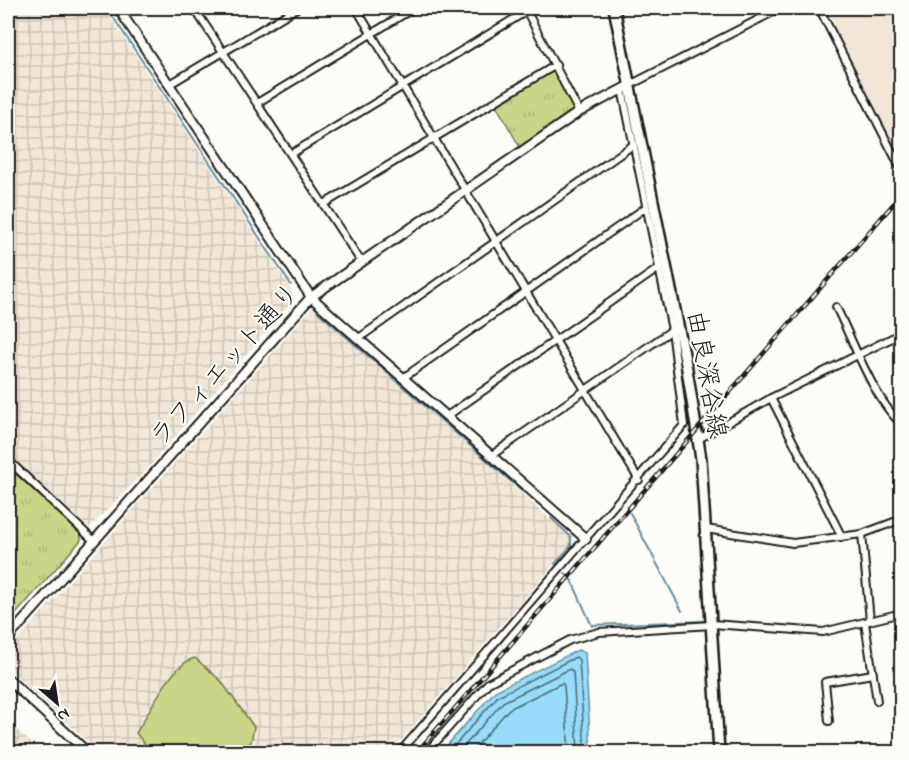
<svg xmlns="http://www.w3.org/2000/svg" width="909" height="760" viewBox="0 0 909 760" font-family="'Indie Flower','Klee One',sans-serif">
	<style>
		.built { fill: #f2e6d7 }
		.industrial { fill: url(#industrial-grid) }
		.park { fill: url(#park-tufts); stroke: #737852; stroke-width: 1.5 }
		.garden { fill: #cad588; stroke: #737852; stroke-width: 1.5 }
		.water { fill: #97dcf9; stroke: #668fa1; stroke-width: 1.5 }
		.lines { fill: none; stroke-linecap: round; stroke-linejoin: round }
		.shore { stroke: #4d6974; stroke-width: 1.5 }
		.stream { stroke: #668fa1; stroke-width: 2 }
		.minor-casing { stroke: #1c1c1c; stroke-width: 10 }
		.tertiary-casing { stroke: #1c1c1c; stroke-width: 12 }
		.secondary-casing { stroke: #1c1c1c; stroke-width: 14 }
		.minor { stroke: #fdfcf7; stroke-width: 6 }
		.tertiary { stroke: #fdfcf7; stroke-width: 8 }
		.secondary { stroke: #fdfcf7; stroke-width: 9 }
		.rail-casing { stroke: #1c1c1c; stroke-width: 4.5 }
		.rail { stroke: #fdfcf7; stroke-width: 2; stroke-dasharray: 7; stroke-linecap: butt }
		.labels { text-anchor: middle; stroke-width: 4.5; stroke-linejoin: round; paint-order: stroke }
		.street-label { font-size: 26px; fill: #1c1c1c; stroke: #fdfcf7 }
	</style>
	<defs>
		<pattern id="industrial-grid" width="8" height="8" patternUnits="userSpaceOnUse" patternTransform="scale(1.5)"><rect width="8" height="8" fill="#f2e6d7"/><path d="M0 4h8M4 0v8" fill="none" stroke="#cfc5b8"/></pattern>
		<pattern id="park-tufts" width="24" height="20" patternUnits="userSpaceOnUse" patternTransform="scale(1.5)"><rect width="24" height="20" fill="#cad588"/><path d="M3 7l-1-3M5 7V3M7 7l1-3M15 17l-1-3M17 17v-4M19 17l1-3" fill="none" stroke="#adb675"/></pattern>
	</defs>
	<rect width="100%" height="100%" fill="#fdfcf7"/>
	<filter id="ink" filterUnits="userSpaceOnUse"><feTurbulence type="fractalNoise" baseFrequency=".0167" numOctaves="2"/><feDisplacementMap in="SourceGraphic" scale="12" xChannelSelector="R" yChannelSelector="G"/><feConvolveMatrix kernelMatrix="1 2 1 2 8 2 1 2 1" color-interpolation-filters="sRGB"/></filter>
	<g filter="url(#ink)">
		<polygon class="built" points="821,8 901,8 901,150 894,150"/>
		<g class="industrial">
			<polygon points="8,8 104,8 291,289 293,301 145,471 89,528 8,453"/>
			<polygon points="313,307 570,537 570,546 391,752 99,752 8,668 8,651"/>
			<polygon points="8,722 41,752 8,752"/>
		</g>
		<g class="park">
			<polygon points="555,70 575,111 521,149 496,105"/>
			<polygon points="8,467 81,534 81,540 8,623"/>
		</g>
		<path class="garden" d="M 195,658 L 221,681 L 254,727 L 251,742 L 241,752 L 151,752 L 136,733 C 149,713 171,664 195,658 Z"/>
		<polygon class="water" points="578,650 585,653 591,752 441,752 495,691"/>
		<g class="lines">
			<g class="shore">
				<polyline points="449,752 498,696 576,657 579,660 585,752"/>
				<polyline points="459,752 503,702 570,669 573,672 578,752"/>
				<polyline points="471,752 509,709 562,683 564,686 569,752"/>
			</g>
			<g class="stream">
				<polyline points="107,8 291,285"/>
				<polyline points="317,311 524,493"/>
				<polyline points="630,513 682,611"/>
				<polyline points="551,518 571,537 571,546 555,564"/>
				<polyline points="565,573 572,581 592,626"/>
				<polyline points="592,625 705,621"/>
				<polyline points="716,630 720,699"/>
			</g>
			<g class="minor-casing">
				<g id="minor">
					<polyline points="194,8 362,263"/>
					<polyline points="356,8 639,480"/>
					<polyline points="525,8 579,112"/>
					<polyline points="819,8 902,171"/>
					<polyline points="170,84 297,8"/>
					<polyline points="630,85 781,8"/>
					<polyline points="257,103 414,8"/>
					<polyline points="291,154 527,11"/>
					<polyline points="324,204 556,65"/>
					<path d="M 836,307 C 852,339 875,402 902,424"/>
					<polyline points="359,338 633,145"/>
					<polyline points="403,378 645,208"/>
					<polyline points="771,398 842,537"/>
					<polyline points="447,416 659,268"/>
					<polyline points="697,440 771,398 902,333"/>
					<polyline points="492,455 672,330"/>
					<polyline points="8,460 93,540"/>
					<polyline points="706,529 793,543 862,534 902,519"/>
					<polyline points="862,534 870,621"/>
					<polyline points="865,623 877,701"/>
					<polyline points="712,624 823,632 902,613"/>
					<polyline points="829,721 825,682 873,674"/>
					<polyline points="400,752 684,425 672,330 622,89"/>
					<polyline points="427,752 488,683 570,640 599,632 712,625"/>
				</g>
			</g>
			<g class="tertiary-casing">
				<g id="tertiary">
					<polyline points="118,8 311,297 586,539"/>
					<polyline points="8,638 311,297 579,112 630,85"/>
					<polyline points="8,679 87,752"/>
				</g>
			</g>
			<g class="secondary-casing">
				<polyline id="secondary" points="614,8 687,369 701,459 719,752"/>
			</g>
			<use href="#minor" class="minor"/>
			<use href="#tertiary" class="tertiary"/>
			<use href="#secondary" class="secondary"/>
			<g class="rail-casing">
				<polyline id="rail" points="417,752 902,194"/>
			</g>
			<use href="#rail" class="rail"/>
		</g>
	</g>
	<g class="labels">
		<g class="street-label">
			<text transform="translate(224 364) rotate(-48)" y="9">ラフィエット通り</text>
			<text transform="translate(708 374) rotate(80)" y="9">由良深谷線</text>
		</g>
	</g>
	<rect width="909" height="760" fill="none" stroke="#fdfcf7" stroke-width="30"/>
	<rect x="15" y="15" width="879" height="730" fill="none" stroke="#1c1c1c" stroke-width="2" filter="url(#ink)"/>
	<g transform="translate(57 703) rotate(151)" stroke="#fdfcf7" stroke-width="4.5" paint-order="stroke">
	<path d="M0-4.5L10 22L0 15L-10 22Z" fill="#1c1c1c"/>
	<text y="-9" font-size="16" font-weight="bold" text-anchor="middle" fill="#1c1c1c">N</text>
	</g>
</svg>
